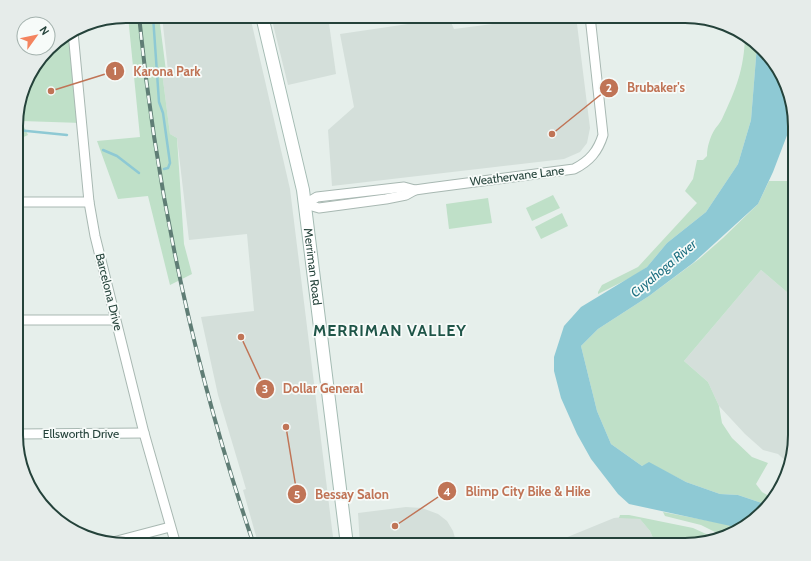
<svg xmlns="http://www.w3.org/2000/svg" width="811" height="561" viewBox="0 0 811 561" font-family="Cabin,sans-serif">
	<style>
		.built { fill: #d4dfda }
		.green { fill: #bfe0c8 }
		.water { fill: #8ec9d4 }
		.lines { fill: none; stroke-linecap: round; stroke-linejoin: round }
		.stream { stroke: #8ec9d4; stroke-width: 2.5 }
		.street-casing { stroke: #a8b8b2; stroke-width: 11 }
		.secondary-casing { stroke: #a4bbb3; stroke-width: 14 }
		.street { stroke: #fff; stroke-width: 9 }
		.secondary { stroke: #fff; stroke-width: 12 }
		.rail-casing { stroke: #5f7d75; stroke-width: 4 }
		.rail { stroke: #f7fbf9; stroke-width: 2.5; stroke-dasharray: 8; stroke-linecap: butt }
		.labels { text-anchor: middle; stroke-width: 3.5; stroke-linejoin: round; paint-order: stroke }
		.street-label { font-size: 12px; fill: #24423a; stroke: #f7fbf9 }
		.water-label { font-size: 13px; font-style: italic; fill: #1c6f80; stroke: #f7fbf9 }
		.district-label { font-size: 16px; font-weight: bold; letter-spacing: 1px; fill: #1f5548; stroke: #f7fbf9 }
		.rim { fill: none; stroke: #24423a; stroke-width: 2 }
		.leader { fill: none; stroke: #c07456; stroke-width: 1.5 }
		.callout-dot { fill: #c07456; stroke: #f7fbf9; stroke-width: 1.5 }
		.mark-label { font-size: 12px; text-anchor: middle; font-weight: bold; fill: #fff }
		.callout-label { font-size: 13px; text-anchor: middle; font-weight: bold; fill: #c07456; stroke: #f7fbf9; stroke-width: 3.5; stroke-linejoin: round; paint-order: stroke }
	</style>
	<rect width="100%" height="100%" fill="#e6efeb"/>
	<g class="built">
		<polygon points="162,16 250,16 290,189 334,545 258,545 258,543 243,490 246,489 218,395 201,317 254,311 247,234 189,240 177,138 170,134 162,72 168,71"/>
		<polygon points="271,16 328,16 336,74 288,85"/>
		<polygon points="556,16 576,16 590,128 587,143 580,152 564,159 332,186 328,130 354,107 340,34 449,18 454,29"/>
		<polygon points="761,270 795,299 795,442 787,462 778,454 763,450 745,434 719,406 708,382 684,361"/>
		<polygon points="406,507 422,508 438,514 447,521 453,531 457,545 360,545 358,513"/>
		<polygon points="623,517 640,519 650,531 656,545 548,545 614,518"/>
	</g>
	<g class="green">
		<polygon points="128,16 159,16 166,71 162,72 170,134 177,138 184,244 192,274 170,285 148,196 118,199 97,141 140,137"/>
		<polygon points="73,32 82,123 21,121 28,135 17,140 17,111 31,71 54,43"/>
		<path d="M 745,36 L 752,39 L 757,45 L 751,120 L 738,164 L 706,212 L 667,243 L 647,267 L 632,277 L 598,294 L 598,292 L 602,285 L 638,267 L 697,203 L 685,191 L 693,179 L 697,160 L 703,160 L 707,156 C 707,147 710,137 715,129 C 717,126 720,123 722,119 C 736,89 744,70 745,36 Z"/>
		<polygon points="769,181 795,181 795,299 761,270 684,361 708,382 719,406 722,423 732,438 752,457 768,463 756,484 762,492 774,499 768,505 738,495 720,494 686,482 649,463 642,466 611,444 597,411 581,346 598,329 649,296 699,259 723,238 758,204"/>
		<polygon points="553,195 560,208 532,221 526,208"/>
		<polygon points="488,198 492,223 449,229 446,204"/>
		<polygon points="562,213 568,226 541,239 535,227"/>
		<polygon points="663,512 736,526 740,528 734,534 723,536 701,525 665,516"/>
		<polygon points="620,515 629,515 693,528 715,538 685,545 656,545 650,531 640,519 619,518"/>
	</g>
	<polygon class="water" points="757,45 784,77 794,117 773,172 758,204 693,263 649,296 598,329 581,346 597,411 611,444 642,466 649,462 686,482 720,494 738,495 768,505 740,528 629,504 618,494 591,459 577,434 561,398 554,371 554,357 564,326 581,307 647,267 667,243 706,212 738,164 751,120"/>
	<g class="lines">
		<g class="stream">
			<polyline points="153,16 159,102 163,113 170,163 168,168 164,169"/>
			<polyline points="17,130 67,135"/>
			<polyline points="103,150 117,156 139,173"/>
		</g>
		<g class="street-casing">
			<g id="street">
				<polyline points="73,32 89,202 95,236 144,433 176,545"/>
				<polyline points="17,202 89,202"/>
				<path d="M 305,204 L 317,197 L 404,187 L 415,190 L 429,188 L 574,169 C 590,161 598,151 603,135 L 590,16"/>
				<polyline points="305,204 319,208 386,199 406,195 415,190"/>
				<polyline points="17,320 115,320"/>
				<polyline points="17,434 144,433"/>
				<polyline points="113,542 170,527"/>
			</g>
		</g>
		<g class="secondary-casing">
			<g id="secondary">
				<path id="s1" d="M 262,16 L 303,190 L 347,545"/>
			</g>
		</g>
		<use href="#street" class="street"/>
		<use href="#secondary" class="secondary"/>
		<g class="rail-casing">
			<path id="rail" d="M 139,16 C 157,197 195,373 254,545"/>
		</g>
		<use href="#rail" class="rail"/>
	</g>
	<g class="labels">
		<g class="street-label">
			<text transform="translate(517 176) rotate(-7)" y="4">Weathervane Lane</text>
			<text dy="4" stroke="none"><textPath href="#s1" startOffset="256">Merriman Road</textPath></text>
			<text transform="translate(109 292) rotate(76)" y="4">Barcelona Drive</text>
			<text x="81" y="438">Ellsworth Drive</text>
		</g>
		<g class="water-label">
			<text transform="translate(663 268) rotate(-40)" y="5">Cuyahoga River</text>
		</g>
		<g class="district-label">
			<text x="390" y="336">MERRIMAN VALLEY</text>
		</g>
	</g>
	<path d="M0 0H811V561H0ZM126 23H685A103 103 0 0 1 788 126V435A103 103 0 0 1 685 538H126A103 103 0 0 1 23 435V126A103 103 0 0 1 126 23Z" fill="#e6ecea" fill-rule="evenodd"/>
	<path class="rim" d="M126 23H685A103 103 0 0 1 788 126V435A103 103 0 0 1 685 538H126A103 103 0 0 1 23 435V126A103 103 0 0 1 126 23Z"/>
	<path class="leader" d="M51 91L115 71M552 134L609 88M241 337L265 389M395 526L447 491M286 427L297 494"/>
	<g class="callout-dot">
		<circle cx="51" cy="91" r="4"/>
		<circle cx="552" cy="134" r="4"/>
		<circle cx="241" cy="337" r="4"/>
		<circle cx="395" cy="526" r="4"/>
		<circle cx="286" cy="427" r="4"/>
		<circle cx="115" cy="71" r="10"/>
		<circle cx="609" cy="88" r="10"/>
		<circle cx="265" cy="389" r="10"/>
		<circle cx="447" cy="491" r="10"/>
		<circle cx="297" cy="494" r="10"/>
	</g>
	<g class="mark-label">
		<text x="115" y="75">1</text>
		<text x="609" y="92">2</text>
		<text x="265" y="393">3</text>
		<text x="447" y="496">4</text>
		<text x="297" y="499">5</text>
	</g>
	<g class="callout-label">
		<text x="167" y="76">Karona Park</text>
		<text x="656" y="92">Brubaker's</text>
		<text x="323" y="393">Dollar General</text>
		<text x="528" y="496">Blimp City Bike &amp; Hike</text>
		<text x="352" y="499">Bessay Salon</text>
	</g>
	<g transform="translate(36 36) rotate(57)"><circle r="19" fill="#f7fbf9" stroke="#a3b1ad"/>
	<path d="M0-3L7 15L0 10L-7 15Z" fill="#f4845f"/>
	<text y="-6" font-size="11" font-weight="bold" text-anchor="middle" fill="#24423a">N</text>
	</g>
</svg>
